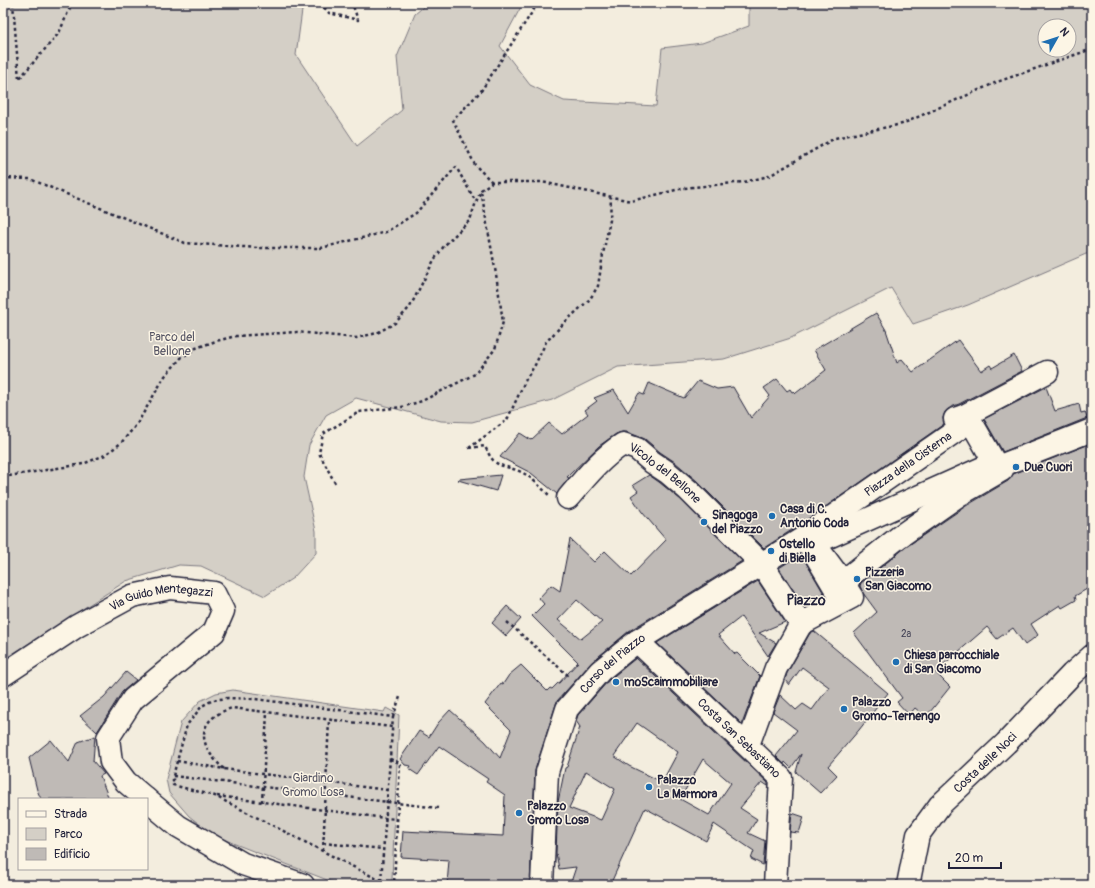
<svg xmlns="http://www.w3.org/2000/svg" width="1095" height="888" viewBox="0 0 1095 888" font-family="Pangolin,sans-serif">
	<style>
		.green { fill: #d4cfc6; stroke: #7b7880; fill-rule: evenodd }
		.building { fill: #bfbab6; stroke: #22223b; fill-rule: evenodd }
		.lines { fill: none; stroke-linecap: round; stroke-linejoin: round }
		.minor-casing { stroke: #22223b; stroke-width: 25 }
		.path { stroke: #22223b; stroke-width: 2.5; stroke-dasharray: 3 3; stroke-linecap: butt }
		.minor { stroke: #fcf5e5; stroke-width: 22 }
		.poi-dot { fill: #1f6fb2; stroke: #fcf5e5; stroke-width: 1.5 }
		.labels { text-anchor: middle; stroke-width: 3; stroke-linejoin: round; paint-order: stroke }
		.number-label { font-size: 10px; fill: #49485a }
		.park-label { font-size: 12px; fill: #575665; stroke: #fcf5e5 }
		.street-label { font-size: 12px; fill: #22223b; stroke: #fcf5e5 }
		.poi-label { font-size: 12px; font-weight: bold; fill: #22223b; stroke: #fcf5e5; text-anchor: start }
		.quarter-label { font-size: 14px; font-weight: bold; fill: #22223b; stroke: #fcf5e5 }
	</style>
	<rect width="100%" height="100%" fill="#f3edde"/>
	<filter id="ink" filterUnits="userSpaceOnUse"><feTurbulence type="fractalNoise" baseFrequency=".025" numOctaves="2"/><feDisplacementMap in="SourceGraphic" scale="8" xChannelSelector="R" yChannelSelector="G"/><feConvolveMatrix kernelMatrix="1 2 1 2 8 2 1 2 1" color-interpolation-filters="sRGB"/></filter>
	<g filter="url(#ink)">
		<g class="green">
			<path d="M 14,3 L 303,3 L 296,55 L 357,146 L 402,110 L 397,57 L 415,14 L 428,3 L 523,3 L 500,46 L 530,85 L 564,101 L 656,106 L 662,48 L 702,43 L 749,26 L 749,3 L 1092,3 L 1092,253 L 1086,254 L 968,305 L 913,324 L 891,288 L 791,338 L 724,359 L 618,367 L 552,400 L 472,422 L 441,421 L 356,398 L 326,415 L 309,445 L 304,477 L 316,531 L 316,553 L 293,578 L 265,596 L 201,566 L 179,565 L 126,581 L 3,660 L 3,10 ZM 1045,26 L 1069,26 L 1069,50 L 1045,50 Z"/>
			<polygon points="233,690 384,712 386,708 399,715 392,879 390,885 340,885 235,844 212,834 189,816 169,793 166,779 181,722 200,701 216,693"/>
		</g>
		<g class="building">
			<polygon points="876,313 886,330 897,363 902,359 913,372 958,340 981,371 990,365 992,368 1014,355 1022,371 959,404 951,407 945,412 943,418 944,424 801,524 764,548 697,481 675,462 660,452 645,439 627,432 622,432 616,434 599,446 567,477 569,478 557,494 531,473 500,457 520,433 531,440 549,423 562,434 588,414 585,410 597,401 594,398 614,390 628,412 639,393 644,395 649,383 684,398 698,381 717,389 733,387 751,418 770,396 764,388 777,379 787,391 790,389 792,392 794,391 796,393 826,370 814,350"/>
			<polygon points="1046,387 1055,411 1079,404 1081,413 1085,412 1087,418 1003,452 984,419"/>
			<polygon points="1092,443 1092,586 1075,596 1076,600 1062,608 1060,605 1031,624 1038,635 1025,645 1013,628 997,639 987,627 935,672 950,687 926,717 915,708 909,715 897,702 902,698 854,633 877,612 863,593 860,586 861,583 906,547 966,506 1008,481 1013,474"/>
			<polygon points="501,475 496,491 458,480 459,479"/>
			<path d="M 649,475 L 659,482 L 680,499 L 742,561 L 629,631 L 591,663 L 557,701 L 535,771 L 530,885 L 447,885 L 449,860 L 401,857 L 403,831 L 503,836 L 505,795 L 486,782 L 488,779 L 439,746 L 418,775 L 409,769 L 411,766 L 405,765 L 400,759 L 419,731 L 429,737 L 438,723 L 450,710 L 485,741 L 500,758 L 511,730 L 485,704 L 501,683 L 503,684 L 509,675 L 521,665 L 547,691 L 550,688 L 552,689 L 558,683 L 559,683 L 578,662 L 532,616 L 544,604 L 539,598 L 551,585 L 560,591 L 570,539 L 594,562 L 605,551 L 631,576 L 666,540 L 642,512 L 631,496 L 638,491 L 633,485 ZM 577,600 L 602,622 L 581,639 L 558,620 Z"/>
			<polygon points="801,554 826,597 805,608 779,568"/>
			<polygon points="758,581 785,622 759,633 776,643 768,656 741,617 718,635 735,654 737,653 760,676 742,724 657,643"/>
			<polygon points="507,606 521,619 506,636 492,623"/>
			<polygon points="814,631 888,693 859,730 828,766 837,775 820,793 796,772 801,754 791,768 785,762 784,764 776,756 797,730 773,712 780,695 796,710 803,704 812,710 829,687 802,667 789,685 785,680 787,673 810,633"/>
			<path d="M 636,658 L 768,783 L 768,786 L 762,782 L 740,808 L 757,819 L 748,833 L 765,841 L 763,865 L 751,859 L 754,851 L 714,824 L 706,841 L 645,808 L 610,885 L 570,885 L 576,867 L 559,869 L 556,853 L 558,802 L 565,768 L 567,767 L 580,727 L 576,721 L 578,715 L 609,680 ZM 637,723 L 678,752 L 662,782 L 629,766 L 614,756 ZM 703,759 L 731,783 L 709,815 L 680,799 ZM 586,771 L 615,789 L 601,820 L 569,808 Z"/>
			<polygon points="126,672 136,680 122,692 97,732 80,716 104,697"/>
			<polygon points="95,736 93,761 104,774 100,776 109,799 41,799 37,790 29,758 51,740 69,762 78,742"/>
			<polygon points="792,813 804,817 799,833 790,832"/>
		</g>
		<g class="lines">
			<g class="minor-casing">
				<g id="minor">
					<polygon points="964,416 969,418 996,465 1002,470 959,495 899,537 851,575 840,596 809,544 809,536 812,531 960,428 955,419"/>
					<polyline points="964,416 1047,372"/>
					<path id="s1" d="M 568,498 C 585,478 601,458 623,444 L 637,449 L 652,462 L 667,472 L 688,490 L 761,563 L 801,624 L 776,668 L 748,745"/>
					<polyline points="815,543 987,466 995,468 1092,430"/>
					<path id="s2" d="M 637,641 L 781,778 L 775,885"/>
					<path id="s3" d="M 3,675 L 77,626 L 132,596 L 170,588 L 214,593 L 223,611 L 214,632 L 133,699 L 108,738 L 111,762 L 126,782 L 146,799"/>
					<polyline points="147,800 178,826 243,864 303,885"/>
					<path id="s4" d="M 542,885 L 547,772 L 567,709 L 600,671 L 637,641 L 808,535 L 842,581 L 852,597 L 801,624"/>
					<path id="s5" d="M 908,885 L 918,835 L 940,805 L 1006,743 L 1072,674 L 1092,656"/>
				</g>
			</g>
			<g class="path">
				<polyline points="13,3 19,79 59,33 72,3"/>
				<polyline points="320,3 329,13 358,20 352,3"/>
				<polyline points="3,178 30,179 185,243 258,248 321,248 386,232 416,213 456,167 476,202"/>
				<polyline points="492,182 475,165 453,120 481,91 538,3"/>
				<polyline points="469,448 507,420 526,379 535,365 546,342 564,323 590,299 598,286 603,254 610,220 611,197"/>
				<path d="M 469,448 L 485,446 C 495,470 501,463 521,472 C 532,477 541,488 550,496"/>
				<polyline points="3,477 83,464 105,455 121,443 137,424 165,376 181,358 196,348 216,341 236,336 297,332 356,338 377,333 395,323 410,307 434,260 444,246 470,220 476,202 481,190 492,182 542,182 631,201 684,188 744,182 769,176 835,138 902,124 997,82 1092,49"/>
				<polyline points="335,483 319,453 323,434 359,412 402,407 422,401 475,374 495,349 503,322 496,274 481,191"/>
				<polyline points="507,622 570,677"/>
				<polyline points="393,717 400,697"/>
				<polyline points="390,759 400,763 394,885"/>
				<polyline points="177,761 224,769 387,790"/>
				<path d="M 224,769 C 198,746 194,720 232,708 L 392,727"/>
				<polyline points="173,776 438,808"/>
				<polyline points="217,796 385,818 397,819"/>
				<polyline points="262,802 267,713"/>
				<polyline points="323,843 383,849"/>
				<polyline points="323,851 329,720"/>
				<polyline points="381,881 393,717 255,699 228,698 213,700 202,706 187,725 173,776 173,785 215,796 381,881 390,885"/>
			</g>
			<use href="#minor" class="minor"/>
		</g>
	</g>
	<g class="poi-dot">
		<circle cx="1016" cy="467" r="4"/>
		<circle cx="772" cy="516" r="4"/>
		<circle cx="704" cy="522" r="4"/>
		<circle cx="771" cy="551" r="4"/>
		<circle cx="857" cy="579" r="4"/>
		<circle cx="896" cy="662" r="4"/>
		<circle cx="616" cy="682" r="4"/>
		<circle cx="844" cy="709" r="4"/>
		<circle cx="649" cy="787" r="4"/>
		<circle cx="519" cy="813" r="4"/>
	</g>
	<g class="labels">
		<g class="number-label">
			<text x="906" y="637">2a</text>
		</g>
		<g class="park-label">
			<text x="172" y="341">Parco del<tspan x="172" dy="14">Bellone</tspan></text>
			<text x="313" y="782">Giardino<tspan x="313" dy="14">Gromo Losa</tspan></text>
		</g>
		<g class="street-label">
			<text transform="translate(908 464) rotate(-35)" y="4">Piazza della Cisterna</text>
			<text dy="4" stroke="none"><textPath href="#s1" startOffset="129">Vicolo del Bellone</textPath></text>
			<text dy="4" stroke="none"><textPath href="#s3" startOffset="180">Via Guido Mentegazzi</textPath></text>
			<text dy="4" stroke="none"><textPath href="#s4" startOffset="244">Corso del Piazzo</textPath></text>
			<text dy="4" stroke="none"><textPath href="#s2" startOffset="141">Costa San Sebastiano</textPath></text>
			<text dy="4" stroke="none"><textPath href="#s5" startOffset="150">Costa delle Noci</textPath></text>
		</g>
		<g class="poi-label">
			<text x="1024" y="471">Due Cuori</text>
			<text x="780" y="513">Casa di C.<tspan x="780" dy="14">Antonio Coda</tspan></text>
			<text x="712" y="519">Sinagoga<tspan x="712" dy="14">del Piazzo</tspan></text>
			<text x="779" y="548">Ostello<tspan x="779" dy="14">di Biella</tspan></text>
			<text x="865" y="576">Pizzeria<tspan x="865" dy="14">San Giacomo</tspan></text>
			<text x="904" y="659">Chiesa parrocchiale<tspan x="904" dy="14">di San Giacomo</tspan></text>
			<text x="624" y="686">moScaimmobiliare</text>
			<text x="852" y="706">Palazzo<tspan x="852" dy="14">Gromo-Ternengo</tspan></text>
			<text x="657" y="784">Palazzo<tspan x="657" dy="14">La Marmora</tspan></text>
			<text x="527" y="810">Palazzo<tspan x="527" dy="14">Gromo Losa</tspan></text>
		</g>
		<g class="quarter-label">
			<text x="806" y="605">Piazzo</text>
		</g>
	</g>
	<rect width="1095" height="888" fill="none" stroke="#fcf5e5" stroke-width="16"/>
	<rect x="8" y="8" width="1079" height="872" fill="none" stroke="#22223b" stroke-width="1.5" filter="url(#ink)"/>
	<rect x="18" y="798" width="130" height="72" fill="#fcf5e5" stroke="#a5a1a1"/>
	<rect x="26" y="811" width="20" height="6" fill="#fcf5e5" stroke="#a5a1a1"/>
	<text x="54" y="818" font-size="12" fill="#22223b">Strada</text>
	<rect x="26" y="828" width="20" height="12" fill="#d4cfc6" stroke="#a5a1a1"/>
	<text x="54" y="838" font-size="12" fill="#22223b">Parco</text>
	<rect x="26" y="848" width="20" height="12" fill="#bfbab6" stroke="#a5a1a1"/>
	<text x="54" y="858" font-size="12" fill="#22223b">Edificio</text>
	<g transform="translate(1057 38) rotate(51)"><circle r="19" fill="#fcf5e5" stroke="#a5a1a1"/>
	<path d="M0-3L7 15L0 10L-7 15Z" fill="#1f6fb2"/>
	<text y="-6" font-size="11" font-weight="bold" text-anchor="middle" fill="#22223b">N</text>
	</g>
	<path d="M949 862v6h52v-6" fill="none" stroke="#22223b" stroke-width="2"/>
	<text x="955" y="862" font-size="12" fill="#22223b" stroke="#fcf5e5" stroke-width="3" paint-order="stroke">20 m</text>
</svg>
